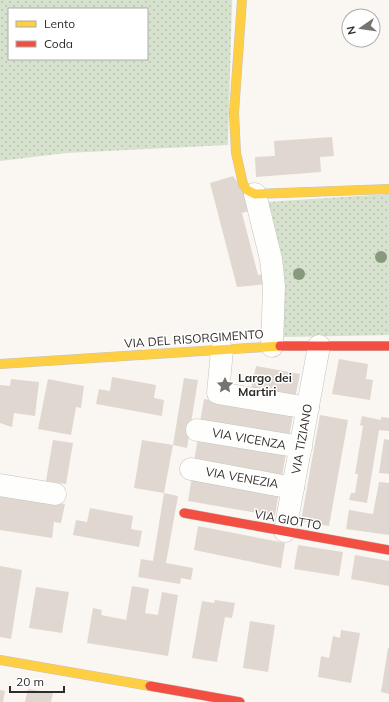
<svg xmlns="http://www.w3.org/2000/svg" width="389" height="702" viewBox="0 0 389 702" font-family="Mulish,sans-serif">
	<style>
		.grass { fill: url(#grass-dots); fill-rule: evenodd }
		.building { fill: #e0d8d0 }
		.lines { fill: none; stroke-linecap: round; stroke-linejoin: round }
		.street-casing { stroke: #c5c2be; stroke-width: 23 }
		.slow-casing { stroke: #c5c2be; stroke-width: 10 }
		.jam-casing { stroke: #c5c2be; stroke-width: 10 }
		.street { stroke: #fefefd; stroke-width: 22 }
		.slow { stroke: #ffcf43; stroke-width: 9 }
		.jam { stroke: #f24e42; stroke-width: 9 }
		.tree { fill: #879a7d }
		.labels { text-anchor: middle; stroke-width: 3; stroke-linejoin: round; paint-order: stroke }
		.street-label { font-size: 12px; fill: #302c29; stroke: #fff }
		.poi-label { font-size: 12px; font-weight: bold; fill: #302c29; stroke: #fff; text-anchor: start }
	</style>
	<defs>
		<pattern id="grass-dots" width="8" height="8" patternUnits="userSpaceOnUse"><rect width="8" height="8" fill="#d6e2ce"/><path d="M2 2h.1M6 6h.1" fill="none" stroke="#b8c2b1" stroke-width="1.8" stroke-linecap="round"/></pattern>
	</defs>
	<rect width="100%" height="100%" fill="#faf6f2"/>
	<g class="grass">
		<path d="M 0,0 L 232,0 L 228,145 L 66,153 L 0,161 ZM 9,9 L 147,9 L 147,59 L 9,59 Z"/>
		<polygon points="389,194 389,335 282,337 266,202"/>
	</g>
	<g class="building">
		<polygon points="332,137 334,156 320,157 321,172 256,177 255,157 275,156 274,141"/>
		<polygon points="233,176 248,196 252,210 242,213 258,275 266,274 268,284 237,287 210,183"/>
		<polygon points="339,359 368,364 366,379 373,380 370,400 332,394"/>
		<polygon points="256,366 300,374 295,398 251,389"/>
		<polygon points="112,377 156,385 154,398 164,400 162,416 96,404 99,389 110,391"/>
		<polygon points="184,378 198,380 187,448 173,445"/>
		<polygon points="11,379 39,382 35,416 14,413 12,427 0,423 0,385 10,386"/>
		<polygon points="48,379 84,386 81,408 76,407 71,435 38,429"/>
		<polygon points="204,399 293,414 289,437 200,422"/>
		<polygon points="320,415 348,420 329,526 301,521"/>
		<polygon points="362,416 381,420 381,417 389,418 389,431 379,430 367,503 349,500 351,493 355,493 358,474 355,474 363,426 360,425"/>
		<polygon points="198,438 286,453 282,477 194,461"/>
		<polygon points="384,439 389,440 389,474 379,473"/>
		<polygon points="53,440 73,443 66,484 46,481"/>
		<polygon points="142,440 173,445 164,493 134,488"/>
		<polygon points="192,476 279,492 275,516 188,501"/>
		<polygon points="379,482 389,483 389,535 346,529 349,510 373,514"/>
		<polygon points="0,493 65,504 61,523 54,522 52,538 0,530"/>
		<polygon points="164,493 178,496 166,563 193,568 191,580 181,578 180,584 138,577 141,559 153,561"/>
		<polygon points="90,508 133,516 131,529 142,531 139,547 73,535 76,520 87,522"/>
		<polygon points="198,526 285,543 281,568 194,550"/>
		<polygon points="298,545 343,552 339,576 294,569"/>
		<polygon points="355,555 389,561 389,586 351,579"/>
		<polygon points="0,566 22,570 11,639 0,637"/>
		<polygon points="132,586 149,589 145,613 158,615 162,592 178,595 168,656 87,643 93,608 102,610 101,615 126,620"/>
		<polygon points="36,587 69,592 62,633 29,628"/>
		<polygon points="215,600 235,603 232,618 225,617 217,662 192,658 202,601 214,603"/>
		<polygon points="250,621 275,625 268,672 243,668"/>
		<polygon points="341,630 360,633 351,683 318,677 321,656 329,658 333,636 340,638"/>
		<polygon points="388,648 389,648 389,694 381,692"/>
		<polygon points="28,689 53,693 51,702 25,702"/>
		<polygon points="0,690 5,691 3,702 0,702"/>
	</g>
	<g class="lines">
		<g class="street-casing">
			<g id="street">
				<polyline points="255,194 271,259 274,286 272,346"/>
				<polyline points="222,350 218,393 308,408"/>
				<polyline points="197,430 301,447"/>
				<polyline points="191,469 293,488"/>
				<polyline points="0,485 55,494"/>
				<polyline points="285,531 319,346"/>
			</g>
		</g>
		<g class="slow-casing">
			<g id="slow">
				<polyline points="242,0 234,113 236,153 243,184 247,190 255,194 389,189"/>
				<polyline points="0,364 280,346"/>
				<polyline points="0,660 150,686"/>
			</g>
		</g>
		<g class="jam-casing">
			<g id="jam">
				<polyline points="280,346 389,346"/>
				<polyline points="184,513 389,550"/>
				<polyline points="150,686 240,702"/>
			</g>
		</g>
		<use href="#street" class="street"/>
		<use href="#slow" class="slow"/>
		<use href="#jam" class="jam"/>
	</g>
	<g class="tree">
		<circle cx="381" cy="257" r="6"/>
		<circle cx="299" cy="274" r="6"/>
	</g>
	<defs>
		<g id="sight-bare" transform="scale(1.38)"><path d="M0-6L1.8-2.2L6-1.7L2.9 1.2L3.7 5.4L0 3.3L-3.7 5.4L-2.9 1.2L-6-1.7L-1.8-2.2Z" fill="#77736f" stroke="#fff" stroke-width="2.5" paint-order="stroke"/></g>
	</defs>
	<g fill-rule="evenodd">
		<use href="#sight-bare" x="225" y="385"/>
	</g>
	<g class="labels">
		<g class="street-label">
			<text transform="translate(194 339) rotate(-4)" y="4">VIA DEL RISORGIMENTO</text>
			<text transform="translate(249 439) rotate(10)" y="4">VIA VICENZA</text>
			<text transform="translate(302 439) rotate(-80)" y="4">VIA TIZIANO</text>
			<text transform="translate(242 478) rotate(10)" y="4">VIA VENEZIA</text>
			<text transform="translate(288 520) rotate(10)" y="4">VIA GIOTTO</text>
		</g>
		<g class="poi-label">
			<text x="238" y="382">Largo dei<tspan x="238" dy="14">Martiri</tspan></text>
		</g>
	</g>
	<rect x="8" y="8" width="140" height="52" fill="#ffffff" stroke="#acaba9"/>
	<rect x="16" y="21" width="20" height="6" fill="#ffcf43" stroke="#acaba9"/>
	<text x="44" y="28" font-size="12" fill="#302c29">Lento</text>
	<rect x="16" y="41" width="20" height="6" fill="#f24e42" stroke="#acaba9"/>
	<text x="44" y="48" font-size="12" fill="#302c29">Coda</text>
	<g transform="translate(361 28) rotate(257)"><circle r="19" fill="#ffffff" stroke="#acaba9"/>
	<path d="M0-3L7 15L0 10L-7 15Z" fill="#77736f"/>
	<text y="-6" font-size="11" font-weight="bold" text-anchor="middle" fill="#302c29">N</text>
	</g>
	<path d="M10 686v6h54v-6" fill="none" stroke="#302c29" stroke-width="2"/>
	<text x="16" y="686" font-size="12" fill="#302c29" stroke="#ffffff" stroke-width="3" paint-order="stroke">20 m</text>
</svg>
